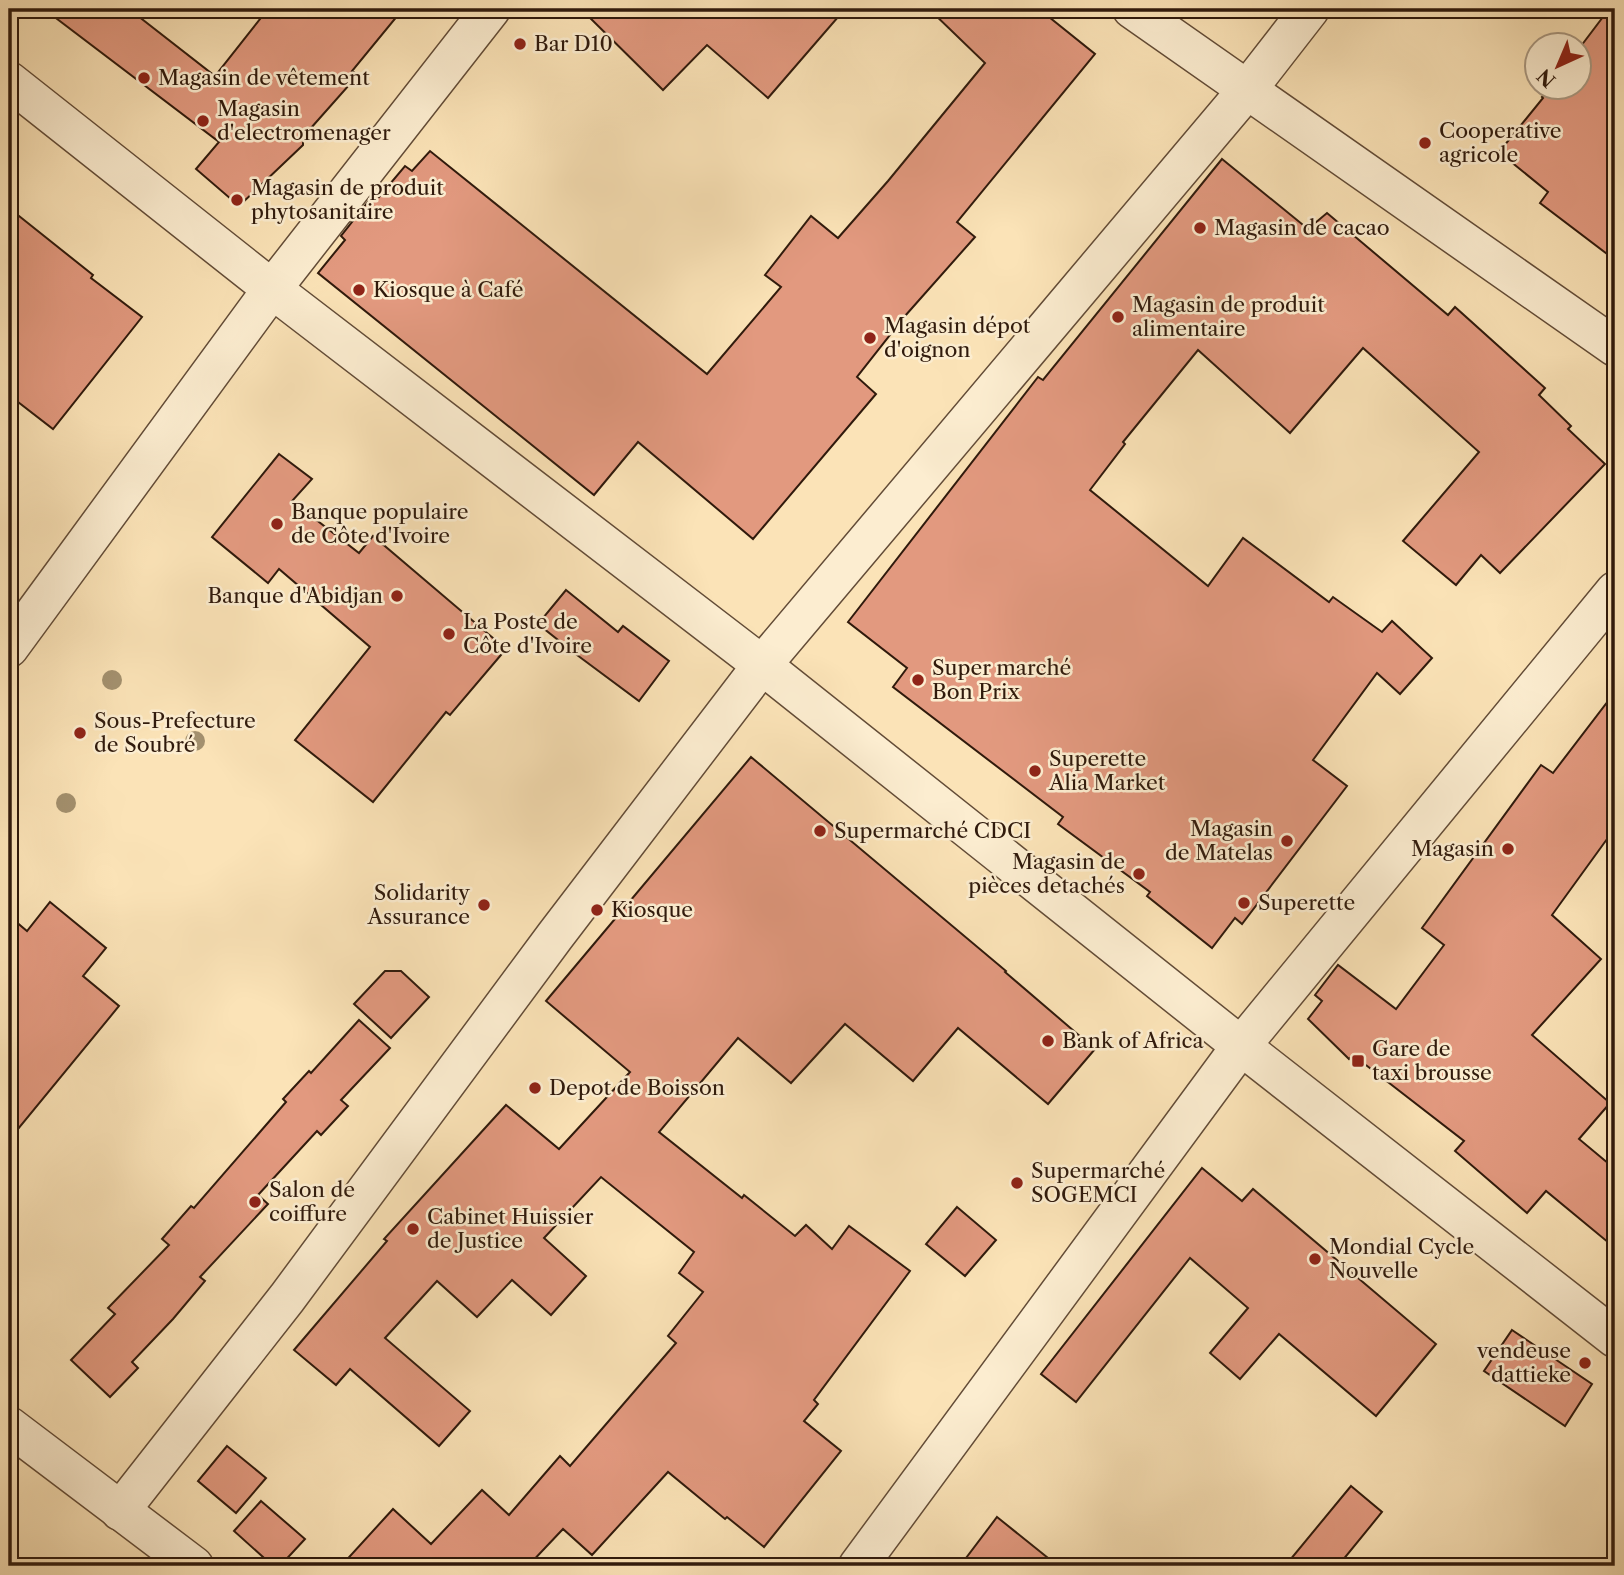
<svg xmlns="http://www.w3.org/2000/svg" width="1624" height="1575" viewBox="0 0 1624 1575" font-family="'Libre Caslon Text',serif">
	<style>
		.building { fill: #e2997f; stroke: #301a0c; stroke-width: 2 }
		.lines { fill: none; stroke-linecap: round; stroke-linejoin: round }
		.minor-casing { stroke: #634c37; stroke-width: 41 }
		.tertiary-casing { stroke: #634c37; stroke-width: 41 }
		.minor { stroke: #fcedd0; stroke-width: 38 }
		.tertiary { stroke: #fcedd0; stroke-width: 38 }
		.tree { fill: #a3906e }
		.poi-dot { fill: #8f2418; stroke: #fcedd0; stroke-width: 2.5 }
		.labels { text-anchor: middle; stroke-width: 5; stroke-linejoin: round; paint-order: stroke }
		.poi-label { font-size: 21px; fill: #301a0c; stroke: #fcedd0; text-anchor: start }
	</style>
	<rect width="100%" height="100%" fill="#fbe3b7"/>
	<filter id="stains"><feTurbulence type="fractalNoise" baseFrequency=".00286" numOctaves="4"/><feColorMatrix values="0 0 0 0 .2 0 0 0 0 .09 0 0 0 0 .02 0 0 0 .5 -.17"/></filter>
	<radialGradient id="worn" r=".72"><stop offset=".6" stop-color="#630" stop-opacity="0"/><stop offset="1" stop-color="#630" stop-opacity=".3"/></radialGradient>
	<g class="building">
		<polygon points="44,9 129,9 215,76 268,9 403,9 352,71 358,75 303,137 303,145 239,206 196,169 219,142"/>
		<polygon points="581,9 845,9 768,98 707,45 663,90"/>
		<polygon points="929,9 1039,9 1095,54 957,222 975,237 905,316 857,377 876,394 753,539 638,442 594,495 318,273 345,240 341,236 375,193 379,197 405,166 412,171 430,151 707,374 781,287 765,275 811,216 838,238 888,181 985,63"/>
		<polygon points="1609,9 1615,9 1615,260 1540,203 1548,192 1499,152 1543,98 1542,97 1550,88 1578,88 1578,50"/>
		<polygon points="1222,159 1308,229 1327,213 1448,315 1455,307 1545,388 1539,395 1571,426 1568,429 1605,464 1500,573 1481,555 1456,585 1403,541 1479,452 1363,348 1290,433 1198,350 1123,442 1125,444 1090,490 1208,586 1243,538 1329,602 1333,597 1382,632 1392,621 1432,658 1400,694 1377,673 1313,760 1347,786 1242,924 1235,918 1212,948 1147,896 1150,892 1058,824 1063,817 893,687 907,668 848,622 1038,377 1043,380"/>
		<polygon points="9,208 93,275 91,278 142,317 53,429 9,395"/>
		<polygon points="279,454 312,479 292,501 359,553 373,536 506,649 450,715 446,712 373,802 295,740 370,647 279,569 268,583 212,537"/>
		<polygon points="566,590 618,632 623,626 669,661 639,701 577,655 538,624"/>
		<polygon points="1615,692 1615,828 1552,915 1601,959 1532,1035 1610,1103 1579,1139 1615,1169 1615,1248 1546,1191 1527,1213 1455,1151 1464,1141 1353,1055 1349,1059 1308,1019 1322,1001 1315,995 1338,965 1396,1009 1444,945 1422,928 1541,765 1553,773"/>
		<polygon points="751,757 1006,971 1005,972 1095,1049 1048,1104 958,1028 913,1081 845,1024 791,1083 738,1038 659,1132 742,1198 744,1195 795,1236 806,1225 832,1249 849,1226 910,1271 814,1400 818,1404 804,1421 841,1451 764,1547 727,1517 725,1519 668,1472 592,1555 563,1529 528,1566 341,1566 393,1509 431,1544 482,1490 509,1515 560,1456 570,1466 676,1343 668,1336 703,1292 679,1273 694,1252 601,1177 544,1238 586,1276 551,1315 512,1280 477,1317 437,1281 385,1338 470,1411 439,1446 350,1369 336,1385 294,1350 387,1241 384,1239 506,1105 559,1149 630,1072 546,1001"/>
		<polygon points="50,902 106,948 83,976 119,1006 9,1140 9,916 27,931"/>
		<polygon points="385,971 401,971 429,997 391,1038 354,1004"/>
		<polygon points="359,1020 390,1048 341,1100 348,1106 321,1135 317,1131 258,1195 268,1204 200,1277 205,1281 173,1319 132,1362 138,1368 110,1397 71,1360 115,1314 108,1308 169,1245 162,1239 191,1206 194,1208 286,1102 283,1099 309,1071 311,1073"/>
		<polygon points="1202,1168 1242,1201 1253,1189 1436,1344 1376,1416 1279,1334 1240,1379 1210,1353 1248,1308 1190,1258 1076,1402 1041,1374"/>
		<polygon points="957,1207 996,1240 965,1276 926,1244"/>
		<polygon points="1512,1330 1592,1384 1565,1426 1484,1371"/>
		<polygon points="227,1446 266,1478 236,1513 198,1481"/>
		<polygon points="1351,1486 1382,1512 1338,1566 1285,1566"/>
		<polygon points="261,1501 305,1539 280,1566 273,1566 234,1531"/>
		<polygon points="997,1517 1058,1566 960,1566"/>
	</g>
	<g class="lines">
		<g class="minor-casing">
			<g id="minor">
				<polyline points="1132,9 1615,347"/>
				<polyline points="9,648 272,289 491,9"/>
				<polyline points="9,1426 194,1566"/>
				<polyline points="120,1511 287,1298 555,936 762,665 1247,90 1310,9"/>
				<polyline points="858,1566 1241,1046 1615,591"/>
			</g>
		</g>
		<g class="tertiary-casing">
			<polyline id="tertiary" points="9,81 272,289 762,665 1241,1046 1615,1338"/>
		</g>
		<use href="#minor" class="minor"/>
		<use href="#tertiary" class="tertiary"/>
	</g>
	<g class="tree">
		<circle cx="112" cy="680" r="10"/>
		<circle cx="195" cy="741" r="10"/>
		<circle cx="66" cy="803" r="10"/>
	</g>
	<g class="poi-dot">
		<circle cx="520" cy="44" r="7"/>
		<circle cx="144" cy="78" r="7"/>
		<circle cx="203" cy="121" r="7"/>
		<circle cx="1425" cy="143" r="7"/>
		<circle cx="237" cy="200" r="7"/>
		<circle cx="1200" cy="228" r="7"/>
		<circle cx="359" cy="290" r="7"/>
		<circle cx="1118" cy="317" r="7"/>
		<circle cx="870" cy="338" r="7"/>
		<circle cx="277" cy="524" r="7"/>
		<circle cx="397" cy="596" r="7"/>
		<circle cx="449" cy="634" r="7"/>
		<circle cx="918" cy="680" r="7"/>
		<circle cx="80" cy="733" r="7"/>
		<circle cx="1035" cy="771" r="7"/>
		<circle cx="820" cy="831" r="7"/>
		<circle cx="1287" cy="841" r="7"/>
		<circle cx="1508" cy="849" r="7"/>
		<circle cx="1139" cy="874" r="7"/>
		<circle cx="1244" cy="903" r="7"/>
		<circle cx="484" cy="905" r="7"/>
		<circle cx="597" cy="910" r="7"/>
		<circle cx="1048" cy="1041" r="7"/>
		<rect x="1351" y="1054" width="14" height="14" rx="3.5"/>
		<circle cx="535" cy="1088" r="7"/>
		<circle cx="1017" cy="1183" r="7"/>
		<circle cx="255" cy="1202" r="7"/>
		<circle cx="413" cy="1229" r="7"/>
		<circle cx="1315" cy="1259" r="7"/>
		<circle cx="1585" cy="1363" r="7"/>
	</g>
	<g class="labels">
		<g class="poi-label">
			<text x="534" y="51">Bar D10</text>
			<text x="158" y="85">Magasin de vêtement</text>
			<text x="217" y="116">Magasin<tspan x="217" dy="24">d'electromenager</tspan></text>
			<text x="1439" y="138">Cooperative<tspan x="1439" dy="24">agricole</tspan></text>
			<text x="251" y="195">Magasin de produit<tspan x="251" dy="24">phytosanitaire</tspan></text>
			<text x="1214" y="235">Magasin de cacao</text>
			<text x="373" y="297">Kiosque à Café</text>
			<text x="1132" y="312">Magasin de produit<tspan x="1132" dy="24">alimentaire</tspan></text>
			<text x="884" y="333">Magasin dépot<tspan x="884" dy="24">d'oignon</tspan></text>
			<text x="291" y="519">Banque populaire<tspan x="291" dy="24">de Côte d'Ivoire</tspan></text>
			<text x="383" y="603" text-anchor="end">Banque d'Abidjan</text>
			<text x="463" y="629">La Poste de<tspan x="463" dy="24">Côte d'Ivoire</tspan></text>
			<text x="932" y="675">Super marché<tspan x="932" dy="24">Bon Prix</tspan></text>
			<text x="94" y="728">Sous-Prefecture<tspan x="94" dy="24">de Soubré</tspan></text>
			<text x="1049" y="766">Superette<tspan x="1049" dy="24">Alia Market</tspan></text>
			<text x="1273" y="836" text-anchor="end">Magasin<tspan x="1273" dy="24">de Matelas</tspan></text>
			<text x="834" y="838">Supermarché CDCI</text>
			<text x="1494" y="856" text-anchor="end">Magasin</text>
			<text x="1125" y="869" text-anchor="end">Magasin de<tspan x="1125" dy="24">pièces detachés</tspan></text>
			<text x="470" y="900" text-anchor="end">Solidarity<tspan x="470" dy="24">Assurance</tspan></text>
			<text x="1258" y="910">Superette</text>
			<text x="611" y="917">Kiosque</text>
			<text x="1062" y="1048">Bank of Africa</text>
			<text x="1372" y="1056">Gare de<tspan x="1372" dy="24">taxi brousse</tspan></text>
			<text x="549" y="1095">Depot de Boisson</text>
			<text x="1031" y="1178">Supermarché<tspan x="1031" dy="24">SOGEMCI</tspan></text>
			<text x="269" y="1197">Salon de<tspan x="269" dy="24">coiffure</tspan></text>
			<text x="427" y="1224">Cabinet Huissier<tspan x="427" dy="24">de Justice</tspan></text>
			<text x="1329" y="1254">Mondial Cycle<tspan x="1329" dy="24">Nouvelle</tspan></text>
			<text x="1571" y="1358" text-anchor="end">vendeuse<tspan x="1571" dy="24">dattieke</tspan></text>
		</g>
	</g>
	<rect width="1624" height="1575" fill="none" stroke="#fbe3b7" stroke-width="35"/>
	<rect x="10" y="10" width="1603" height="1554" fill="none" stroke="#301a0c" stroke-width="3.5"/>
	<rect x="18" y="18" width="1589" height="1540" fill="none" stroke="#301a0c" stroke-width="2"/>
	<g transform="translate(1558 66) rotate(224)"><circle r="33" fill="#fcedd0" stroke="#aa9982" stroke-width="2"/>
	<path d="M0-5L12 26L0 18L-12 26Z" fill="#8f2418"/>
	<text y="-10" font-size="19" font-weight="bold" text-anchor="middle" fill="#301a0c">N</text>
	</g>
	<rect width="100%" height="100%" filter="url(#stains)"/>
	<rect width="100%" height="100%" fill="url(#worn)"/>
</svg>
